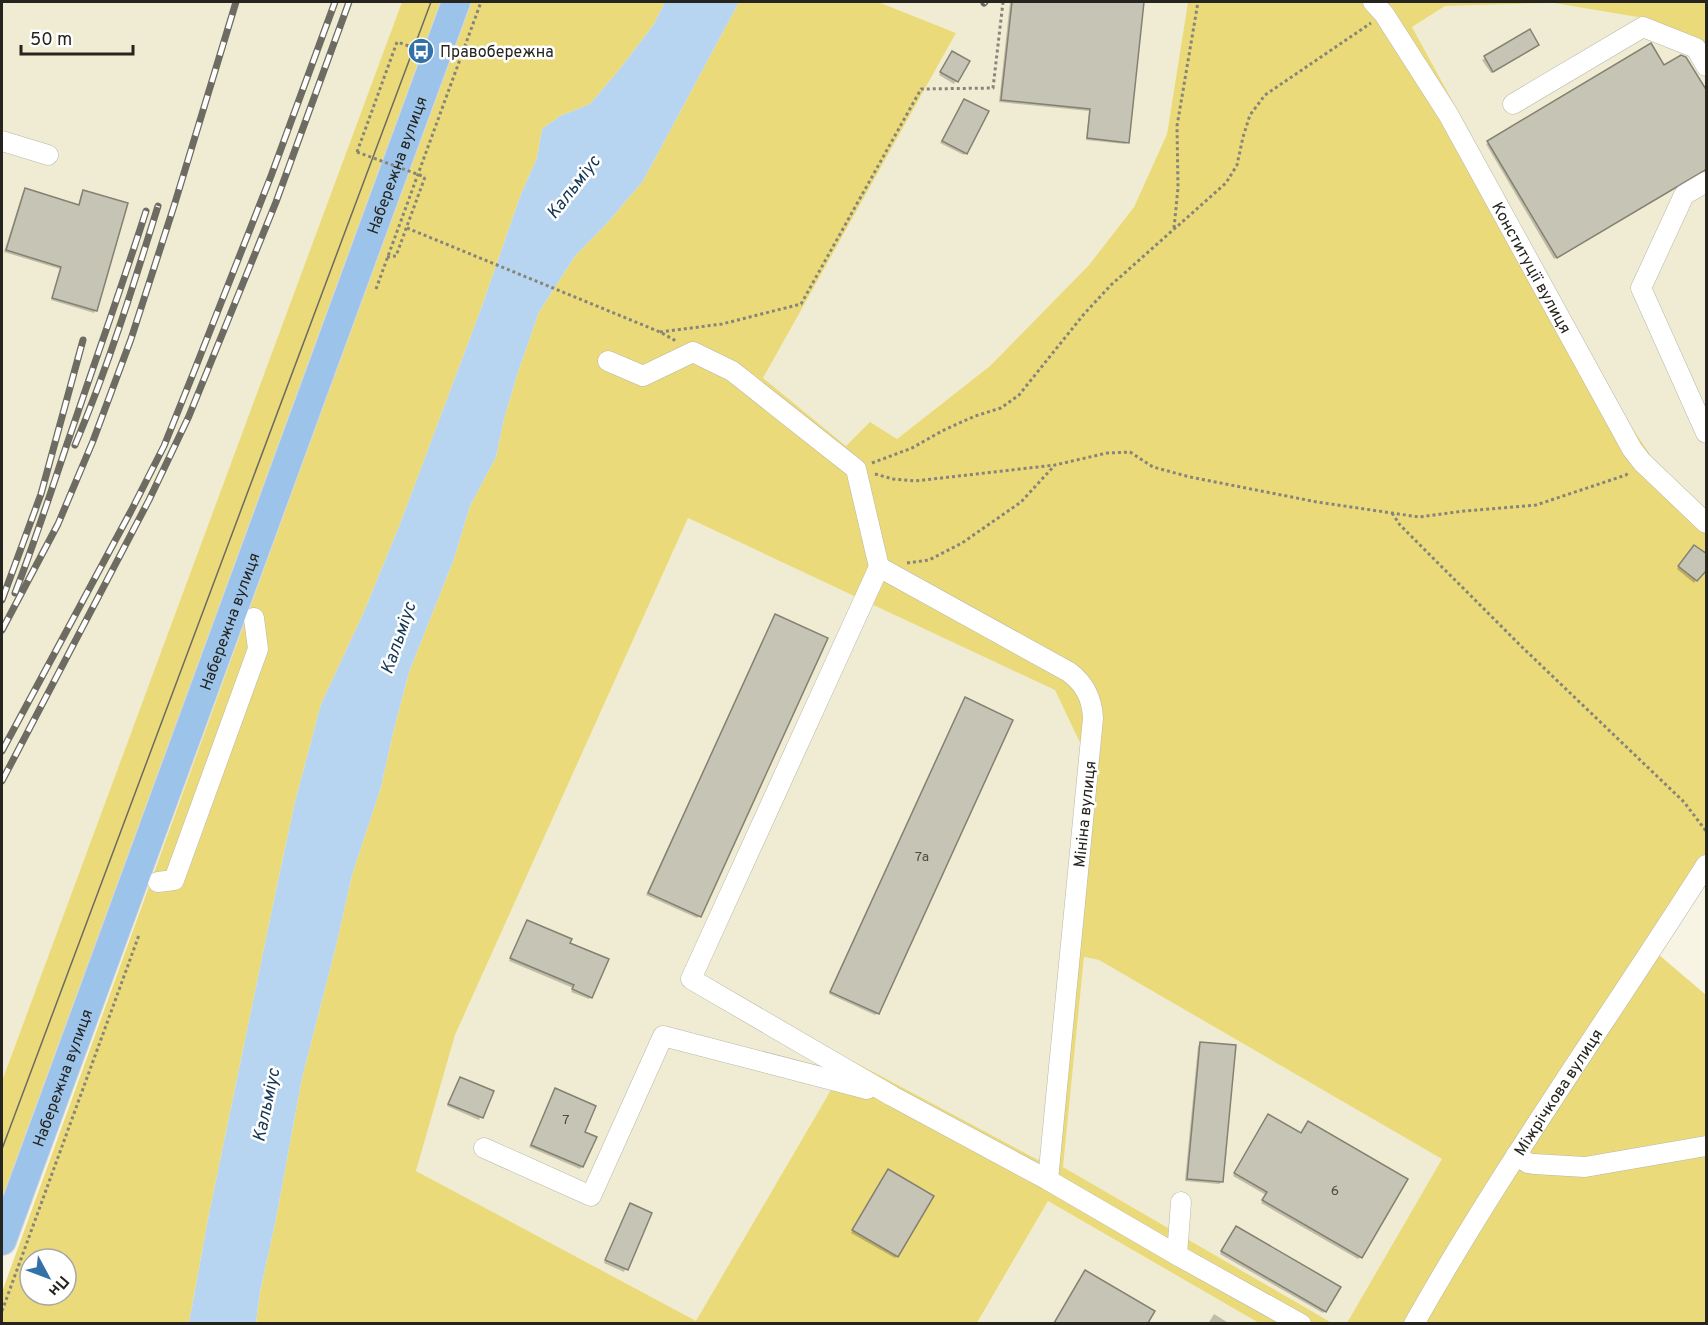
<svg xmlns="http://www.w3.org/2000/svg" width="1708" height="1325" viewBox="0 0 1708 1325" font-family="Overpass,sans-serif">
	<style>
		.built { fill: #efecd3 }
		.green { fill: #ebda7a; fill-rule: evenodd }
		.water { fill: #b7d5f1 }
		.shadow { fill: #0003 }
		.building { fill: #c6c4b4; stroke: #848172; stroke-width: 1.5 }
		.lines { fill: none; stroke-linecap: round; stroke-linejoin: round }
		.minor-casing { stroke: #b9b6a7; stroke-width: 21 }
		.highway-casing { stroke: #d8d8d6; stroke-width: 30 }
		.path { stroke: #87857a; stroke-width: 3; stroke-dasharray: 3 3; stroke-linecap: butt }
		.minor { stroke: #fff; stroke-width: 20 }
		.highway { stroke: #9cc4eb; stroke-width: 28 }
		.tram { stroke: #6d6b62; stroke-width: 1.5 }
		.rail-casing { stroke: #6d6b62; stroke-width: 7 }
		.rail { stroke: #fff; stroke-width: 4.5; stroke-dasharray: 14; stroke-linecap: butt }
		.path-bridge { stroke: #87857a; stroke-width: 3; stroke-dasharray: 3 3; stroke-linecap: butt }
		.labels { text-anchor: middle; stroke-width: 5; stroke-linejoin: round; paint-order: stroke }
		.number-label { font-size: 14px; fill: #4d4c44 }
		.poi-label { font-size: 16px; fill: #25241e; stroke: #fff; text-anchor: start }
		.street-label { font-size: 16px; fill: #25241e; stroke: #fff }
		.water-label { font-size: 18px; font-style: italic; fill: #163753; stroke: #fff }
	</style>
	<rect width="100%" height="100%" fill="#f7f4e3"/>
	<g class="built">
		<polygon points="2,2 402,2 2,1081"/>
		<polygon points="878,2 1188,2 1167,134 1134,207 1089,265 990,366 897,439 846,446 762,378 956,33"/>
		<polygon points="1554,3 1643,18 1706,43 1706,509 1651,456 1625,417 1412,27 1445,6"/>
		<polygon points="688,518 1056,690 1081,745 1040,1162 849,1059 696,1322 416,1171 455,1035"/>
		<polygon points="1084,957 1099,960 1443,1159 1347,1324 1332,1323 1063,1167"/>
		<polygon points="1048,1201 1259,1323 977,1324"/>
	</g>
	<g class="green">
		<polygon points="402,2 441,2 2,1203 2,1081"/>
		<path d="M 471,2 L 665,2 L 654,24 L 619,70 L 590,104 L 560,116 L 542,129 L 537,158 L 521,194 L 482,306 L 400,524 L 363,614 L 321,704 L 295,802 L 275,895 L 208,1219 L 189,1323 L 2,1323 L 2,1292 L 394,210 ZM 30,1259 L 66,1259 L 66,1295 L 30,1295 Z"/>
		<path d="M 739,2 L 878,2 L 956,33 L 763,378 L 846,446 L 870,422 L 897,439 L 990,366 L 1089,265 L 1134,207 L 1167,134 L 1188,2 L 1706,2 L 1706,43 L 1643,18 L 1554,3 L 1445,6 L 1412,27 L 1625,417 L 1651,456 L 1706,509 L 1706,878 L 1658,954 L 1706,995 L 1706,1323 L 1347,1323 L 1442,1159 L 1099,960 L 1084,957 L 1063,1167 L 1332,1323 L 1259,1323 L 1048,1201 L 977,1323 L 256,1324 L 260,1292 L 276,1219 L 302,1078 L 336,946 L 352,875 L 381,787 L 393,733 L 409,672 L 454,559 L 470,506 L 496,457 L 504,419 L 518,372 L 539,312 L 575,256 L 609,221 L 643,181 ZM 688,518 L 1055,690 L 1081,745 L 1040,1161 L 849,1059 L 696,1321 L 416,1171 L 455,1035 Z"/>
	</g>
	<polygon class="water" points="665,2 739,2 643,181 609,221 575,256 539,312 518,372 504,419 496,457 470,506 454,559 409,672 393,733 381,787 352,875 336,946 302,1078 276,1219 260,1292 256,1323 189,1323 208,1219 275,895 295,802 321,704 363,614 400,524 482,306 521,194 537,158 542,129 560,116 590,104 619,70 654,24"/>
	<g class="shadow">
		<polygon points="1010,2 1143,2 1127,142 1125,144 1086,140 1089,111 999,102"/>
		<polygon points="1529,31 1535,47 1491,73 1482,60"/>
		<polygon points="950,55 968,61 954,84 939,75"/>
		<polygon points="1663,67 1706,168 1554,259 1486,144"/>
		<polygon points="964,100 966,153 964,155 940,143"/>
		<polygon points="25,190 78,206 81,194 84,192 96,310 94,313 51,300 60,269 4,252 23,192"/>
		<polygon points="1692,549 1706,567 1694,583 1677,569"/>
		<polygon points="775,615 699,916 697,918 646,895"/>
		<polygon points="965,699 878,1013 875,1015 829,994"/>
		<polygon points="527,921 568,944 591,997 589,999 571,992 573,988 509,961"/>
		<polygon points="1200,1044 1222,1182 1219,1184 1185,1181 1198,1046"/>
		<polygon points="460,1078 492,1092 479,1120 447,1106"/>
		<polygon points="555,1090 583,1132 582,1166 580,1169 529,1147"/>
		<polygon points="1266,1118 1361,1257 1358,1259 1261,1203 1266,1195 1233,1176"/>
		<polygon points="886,1173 897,1256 895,1258 851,1233"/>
		<polygon points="630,1205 650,1214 624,1272 604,1263"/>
		<polygon points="1234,1230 1325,1311 1323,1313 1220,1254"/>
		<polygon points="1083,1274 1153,1311 1146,1324 1055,1324"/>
		<polygon points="1214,1314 1230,1324 1208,1324"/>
	</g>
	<g class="building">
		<polygon points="1012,2 1144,2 1129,143 1087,138 1090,109 1001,100"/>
		<polygon points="1530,29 1539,45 1493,72 1484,56"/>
		<polygon points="1651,43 1664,65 1681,55 1686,57 1707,91 1707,169 1557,258 1487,141"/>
		<polygon points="952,51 970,61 958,82 940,72"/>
		<polygon points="964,99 989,111 967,154 942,141"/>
		<polygon points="25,188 79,205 83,190 128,203 97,311 52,298 61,267 6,250"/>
		<polygon points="1694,545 1707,554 1707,570 1697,581 1678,566"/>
		<polygon points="775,614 828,638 701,917 648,893"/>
		<polygon points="965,697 1013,720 879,1014 830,992"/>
		<polygon points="527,920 572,939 570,943 609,959 592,998 572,989 574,985 510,958"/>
		<polygon points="1200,1042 1236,1045 1223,1182 1187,1179"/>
		<polygon points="460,1077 494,1091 483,1118 448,1104"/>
		<polygon points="555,1088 596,1106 585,1132 597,1137 583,1167 531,1145"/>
		<polygon points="1268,1114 1301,1133 1308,1121 1408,1179 1362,1258 1262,1200 1267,1192 1234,1173"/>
		<polygon points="888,1169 934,1196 898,1257 852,1230"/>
		<polygon points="630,1203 652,1213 628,1270 605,1260"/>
		<polygon points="1236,1226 1341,1287 1326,1312 1221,1251"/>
		<polygon points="1085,1270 1155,1311 1148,1323 1054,1323"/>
	</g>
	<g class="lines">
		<g class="minor-casing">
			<g id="minor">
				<path id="s1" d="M 1373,2 L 1384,14 L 1448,114 L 1632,449 L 1642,462 L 1706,523"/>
				<polyline points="1513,104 1643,27 1696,48 1706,66"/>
				<polyline points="2,141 48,155"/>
				<polyline points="1706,182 1684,195 1641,288 1706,433"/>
				<polyline points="608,361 643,376 693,352 732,371 856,469 879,567 691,979 892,1096 1048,1180 1177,1255 1301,1324"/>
				<path d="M 879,567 L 1069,672 C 1085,684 1092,698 1093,718 L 1048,1180"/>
				<polyline points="158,882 174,880 258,649 254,618"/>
				<polyline points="484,1148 591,1196 663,1036 867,1089"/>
				<polyline points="1516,1155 1528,1163 1534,1164 1585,1167 1706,1146"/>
				<polyline points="1177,1255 1181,1202"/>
				<path id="s2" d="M 1414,1324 C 1503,1166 1609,1018 1706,865"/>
			</g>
		</g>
		<g class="highway-casing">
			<g id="highway">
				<path id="s3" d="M 2,1241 L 456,2"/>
			</g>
		</g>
		<g class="path">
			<polyline points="357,152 397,42 418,49"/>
			<polyline points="407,228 660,332 676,341"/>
			<polyline points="1174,228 1178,188 1177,126 1198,2"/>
			<polyline points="387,257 396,256 425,177"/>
			<polyline points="376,289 481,2"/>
			<polyline points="660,332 722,324 801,304 921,89 993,88 1003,2"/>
			<polyline points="872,463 912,448 942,431 975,416 1001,408 1019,395 1084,314 1111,285 1226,183 1237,165 1243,137 1250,115 1265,95 1371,23"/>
			<polyline points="875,474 893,479 915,481 1055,465 1107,453 1130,452 1153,467 1190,477 1317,502 1419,517 1464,511 1536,505 1626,475 1629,472"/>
			<polyline points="1392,513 1400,525 1522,647 1684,802 1706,831"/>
			<polyline points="907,563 929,560 962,543 1021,502 1054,466"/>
			<polyline points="2,1311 139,935"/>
		</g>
		<use href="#minor" class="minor"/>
		<use href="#highway" class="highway"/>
		<polyline class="tram" points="2,1149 431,2"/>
		<g class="rail-casing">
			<g id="rail">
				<polyline points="984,3 985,2"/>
				<path d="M 75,445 C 108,367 133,287 158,206"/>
				<path d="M 15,593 C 38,534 56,475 77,415 C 100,347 124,280 146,211"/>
				<polyline points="2,600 41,494 83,340"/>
				<polyline points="2,630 58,524 93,441 131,339 174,206 236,2"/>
				<polyline points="2,751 131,511 164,446 193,374 271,176 335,2"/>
				<polyline points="2,781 149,500 189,416 276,202 349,2"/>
			</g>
		</g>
		<use href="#rail" class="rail"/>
		<polyline class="path-bridge" points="357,152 425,177"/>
	</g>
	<defs>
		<g id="bus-disc" transform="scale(1.35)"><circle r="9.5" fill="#3272a8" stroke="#fff"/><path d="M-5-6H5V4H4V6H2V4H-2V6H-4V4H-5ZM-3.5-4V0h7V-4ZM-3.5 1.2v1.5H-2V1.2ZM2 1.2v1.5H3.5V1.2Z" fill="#fff"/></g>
	</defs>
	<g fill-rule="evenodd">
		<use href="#bus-disc" x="421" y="51"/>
	</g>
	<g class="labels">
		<g class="number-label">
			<text x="922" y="861">7а</text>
			<text x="566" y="1124">7</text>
			<text x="1335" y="1195">6</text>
		</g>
		<g class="poi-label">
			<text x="440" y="57">Правобережна</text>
		</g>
		<g class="street-label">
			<text dy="6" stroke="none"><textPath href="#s3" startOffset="1146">Набережна вулиця</textPath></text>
			<text dy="6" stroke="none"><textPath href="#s1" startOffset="310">Конституції вулиця</textPath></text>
			<text dy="6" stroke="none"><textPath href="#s3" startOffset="660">Набережна вулиця</textPath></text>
			<text transform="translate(1084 814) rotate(-84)" y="6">Мініна вулиця</text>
			<text dy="6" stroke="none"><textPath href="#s3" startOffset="174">Набережна вулиця</textPath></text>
			<text dy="6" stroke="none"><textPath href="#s2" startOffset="273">Міжрічкова вулиця</textPath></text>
		</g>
		<g class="water-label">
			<text transform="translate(573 187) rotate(-52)" y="6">Кальміус</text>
			<text transform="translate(398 638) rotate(-71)" y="6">Кальміус</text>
			<text transform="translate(266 1105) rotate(-78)" y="6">Кальміус</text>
		</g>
	</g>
	<rect width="1708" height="1325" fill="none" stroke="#25241e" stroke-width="6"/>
	<g transform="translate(48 1277) rotate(131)"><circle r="28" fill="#ffffff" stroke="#a8a7a5" stroke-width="1.5"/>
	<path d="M0-4.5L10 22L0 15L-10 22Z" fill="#3272a8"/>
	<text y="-9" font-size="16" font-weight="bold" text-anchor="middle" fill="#25241e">Пн</text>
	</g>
	<path d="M21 45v9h112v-9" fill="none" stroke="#25241e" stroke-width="3"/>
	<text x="30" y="45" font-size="18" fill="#25241e" stroke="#ffffff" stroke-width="4.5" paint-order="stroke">50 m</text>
</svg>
